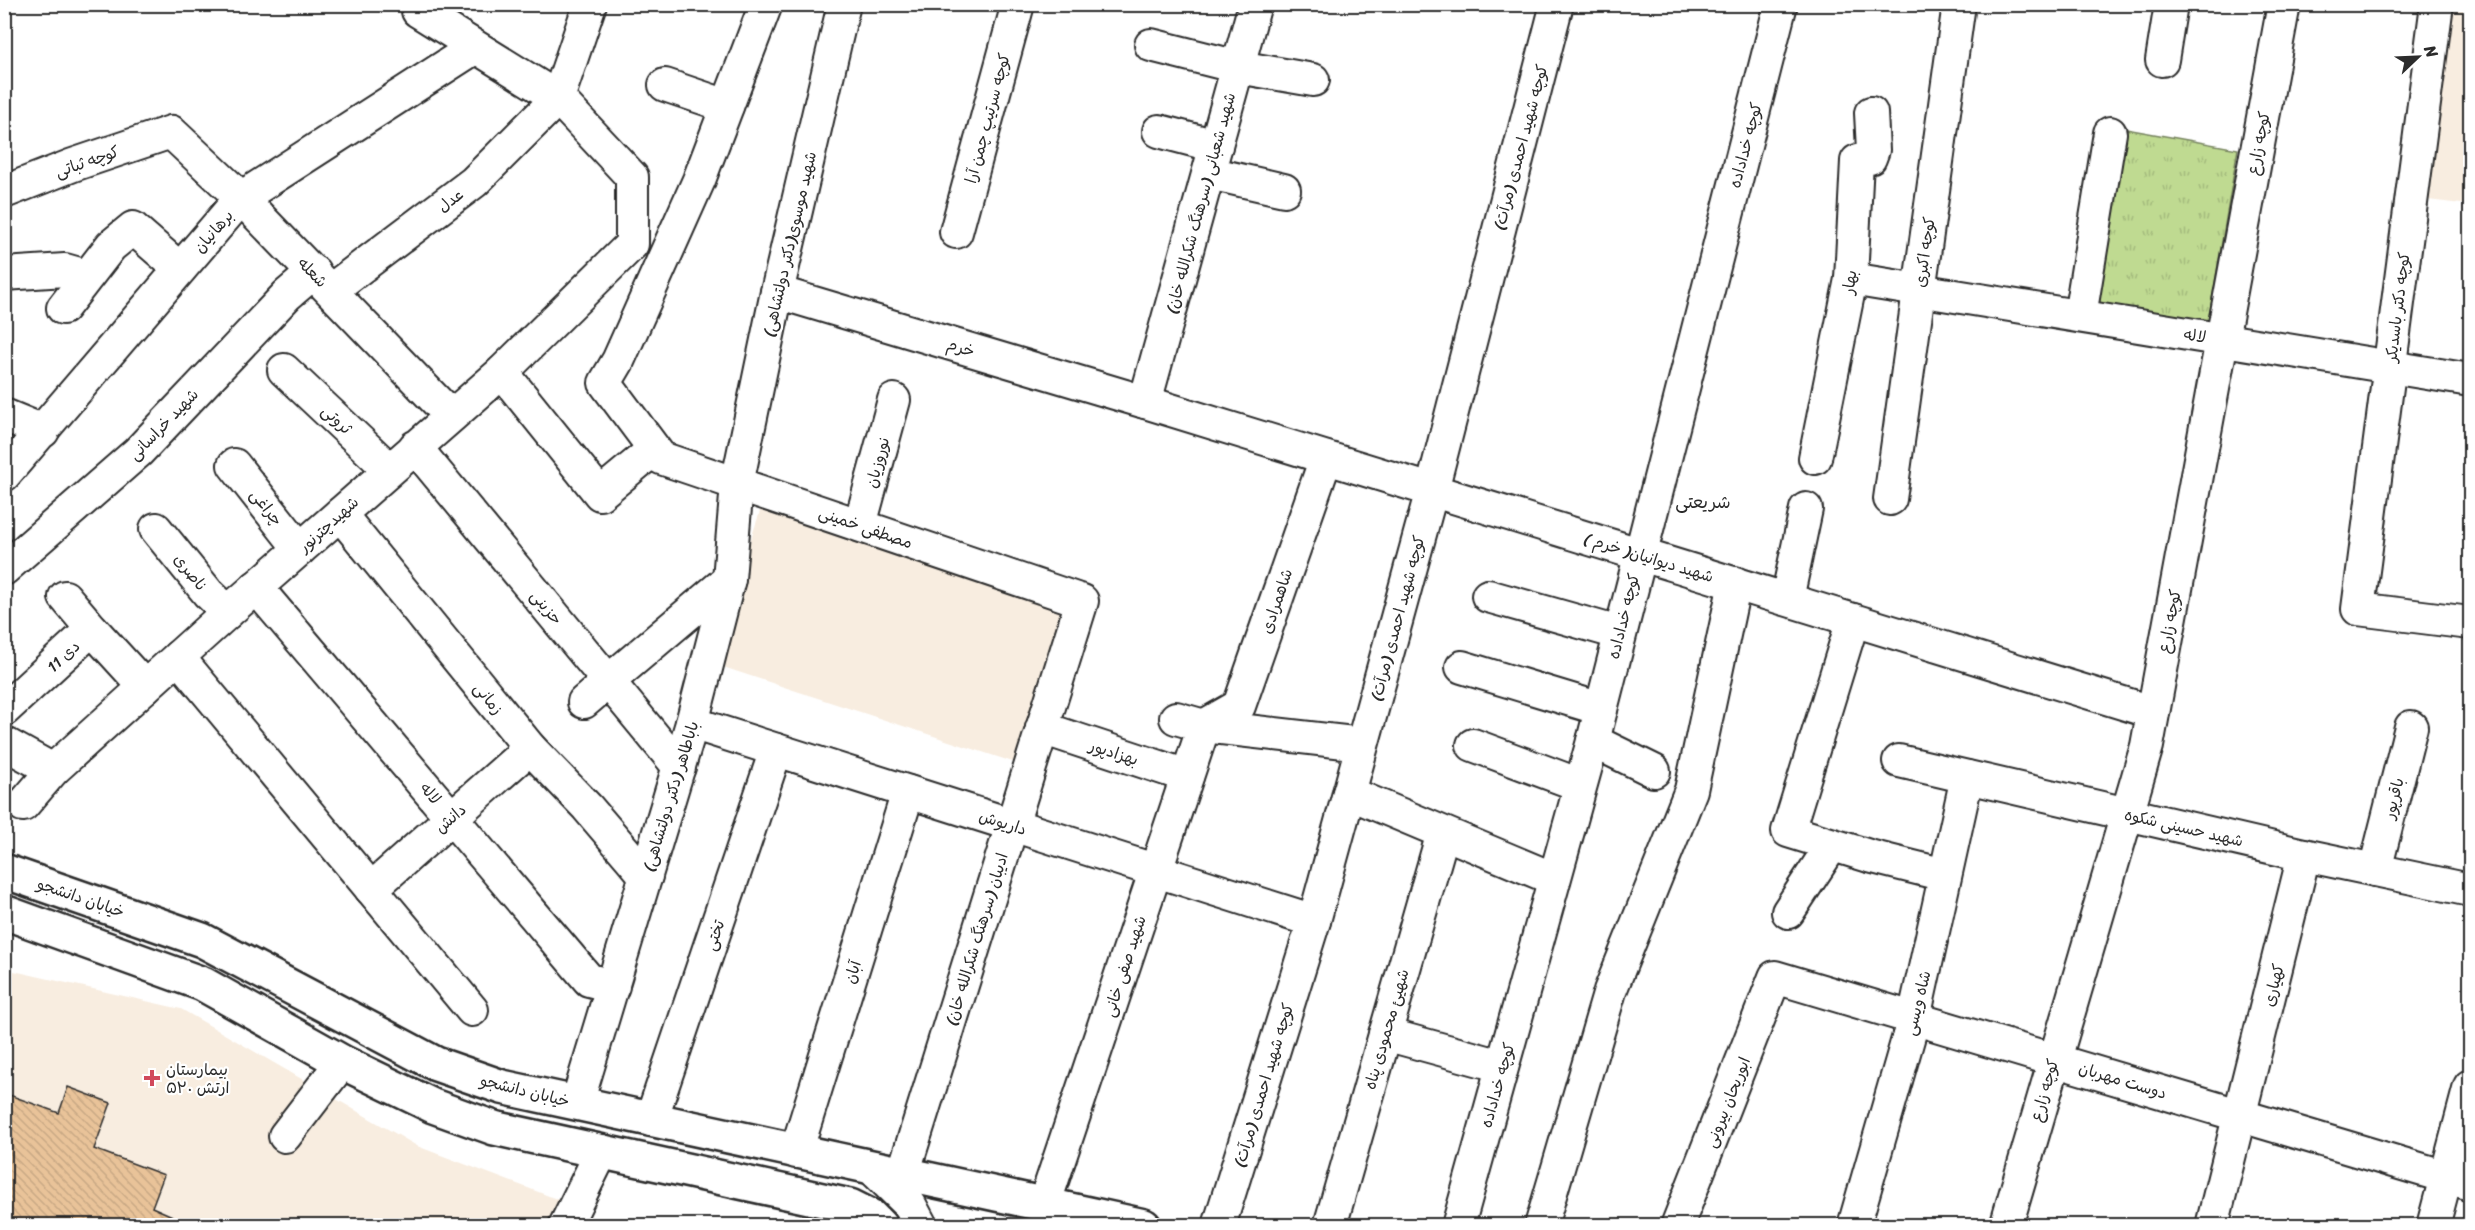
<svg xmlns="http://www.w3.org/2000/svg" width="2475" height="1230" viewBox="0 0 2475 1230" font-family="Sriracha,'Playpen Sans Arabic',sans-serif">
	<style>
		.built { fill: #f8ede0 }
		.park { fill: url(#park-tufts); stroke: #75825e; stroke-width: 1.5 }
		.building { fill: url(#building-back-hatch); stroke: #2b2b2b; stroke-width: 1.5 }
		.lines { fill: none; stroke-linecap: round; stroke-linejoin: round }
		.minor-casing { stroke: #2b2b2b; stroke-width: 36 }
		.major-casing { stroke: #2b2b2b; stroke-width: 38 }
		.minor { stroke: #fff; stroke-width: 32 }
		.major { stroke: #fff; stroke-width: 33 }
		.poi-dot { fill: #d1495b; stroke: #fff; stroke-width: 2 }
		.labels { text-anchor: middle; stroke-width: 4.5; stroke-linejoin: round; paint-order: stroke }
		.street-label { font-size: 16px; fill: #2b2b2b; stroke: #fff }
		.poi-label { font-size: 16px; fill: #2b2b2b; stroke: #fff; text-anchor: start }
		.neighbourhood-label { font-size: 18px; fill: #2b2b2b; stroke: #fff }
	</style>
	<defs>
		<pattern id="park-tufts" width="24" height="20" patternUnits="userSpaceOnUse" patternTransform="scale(1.5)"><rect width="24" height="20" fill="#bfda91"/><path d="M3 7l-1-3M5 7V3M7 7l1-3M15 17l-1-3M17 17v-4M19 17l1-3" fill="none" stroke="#a4bb7d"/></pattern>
		<pattern id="building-back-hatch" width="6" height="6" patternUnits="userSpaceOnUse" patternTransform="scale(1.5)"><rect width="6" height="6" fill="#e9c399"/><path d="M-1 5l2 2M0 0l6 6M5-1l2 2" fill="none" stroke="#c8a884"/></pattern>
	</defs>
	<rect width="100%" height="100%" fill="#fff"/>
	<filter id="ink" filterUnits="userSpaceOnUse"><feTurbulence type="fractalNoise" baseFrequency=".0167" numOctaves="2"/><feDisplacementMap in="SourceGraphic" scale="12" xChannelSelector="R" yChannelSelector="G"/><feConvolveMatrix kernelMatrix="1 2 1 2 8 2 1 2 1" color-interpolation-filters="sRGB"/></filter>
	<g filter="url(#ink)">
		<g class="built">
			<polygon points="2448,5 2470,5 2470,205 2428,200"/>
			<polygon points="762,505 1070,607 1019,764 711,663"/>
			<polygon points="5,969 181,1009 417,1146 562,1201 550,1226 5,1226"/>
		</g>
		<polygon class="park" points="2126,129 2238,149 2208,323 2096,303"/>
		<polygon class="building" points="68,1087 111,1103 94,1149 164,1175 152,1207 195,1226 4,1226 4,1093 59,1113"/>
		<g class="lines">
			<g class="minor-casing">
				<g id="minor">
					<polyline points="766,4 699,180 618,361 605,383 661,458 1082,601 903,1174"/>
					<polyline points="2437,4 2358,609 2470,623"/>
					<polyline points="1151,45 1238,67 1313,80"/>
					<polyline points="2162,60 2171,4"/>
					<polyline points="665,85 727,106"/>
					<polyline points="1159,131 1216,146"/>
					<polyline points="1209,173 1284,190"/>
					<polyline points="4,192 73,165 171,132 241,198 451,416"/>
					<polyline points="956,232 1018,4"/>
					<polyline points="4,274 65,270 86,276"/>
					<polyline points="1851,279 2470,380"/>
					<polyline points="331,290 474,182 558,98 590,4"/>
					<polyline points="777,292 1145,402 2152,712"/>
					<polyline points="63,308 111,246 133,228 180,269"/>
					<polyline points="2080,316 2110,133"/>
					<polyline points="284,370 389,469"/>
					<polyline points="502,372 600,494 653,450"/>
					<polyline points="1145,402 1255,4"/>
					<polyline points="4,415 43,431"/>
					<polyline points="415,447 679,767"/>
					<polyline points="1815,458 1851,279 1857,161 1870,158 1873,150 1871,113"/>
					<polyline points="234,465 300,549"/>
					<polyline points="4,475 241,198 474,48"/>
					<polyline points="1890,499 1959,4"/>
					<polyline points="340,514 530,748 587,807 646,876"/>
					<polyline points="860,525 894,400"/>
					<polyline points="156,529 208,593 228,612"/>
					<polyline points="4,569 138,452 287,295 314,272"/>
					<polyline points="256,587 589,980 613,986"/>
					<polyline points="1488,596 1619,633"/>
					<polyline points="1787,599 1806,509"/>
					<polyline points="1853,620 1788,831 1869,856 1945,875"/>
					<polyline points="92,629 145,687"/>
					<polyline points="178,657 472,1010"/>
					<polyline points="1462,667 1601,709"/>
					<polyline points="584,702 729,579"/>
					<polyline points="4,710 92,629 65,597"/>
					<polyline points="1176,718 1204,726 1362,744"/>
					<polyline points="692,723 1314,921"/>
					<polyline points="1204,726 1239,706 1326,458"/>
					<polyline points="1042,728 1187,776"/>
					<polyline points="1593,741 1654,771"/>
					<polyline points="4,743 53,770"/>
					<polyline points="1473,745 1580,785"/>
					<polyline points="1899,761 2304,855 2470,890"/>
					<polyline points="1349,793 1554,879"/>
					<polyline points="23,805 53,770 228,612 502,372 632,244 632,177 558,98 418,11 420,4"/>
					<polyline points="2375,870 2411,727"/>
					<polyline points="371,889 530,748"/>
					<polyline points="1788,912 1832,845"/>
					<polyline points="1385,1034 1502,1066"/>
					<polyline points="577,1103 692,723 729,579 737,484 777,292 844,4"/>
					<polyline points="651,1120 776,750"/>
					<polyline points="285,1136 342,1062"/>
					<polyline points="796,1152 908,792"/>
					<polyline points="872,1168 910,1205 921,1226"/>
					<polyline points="1044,1205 1204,726"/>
					<polyline points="565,1226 602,1151"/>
					<polyline points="1219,1226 1314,921 1432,490 1557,4"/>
					<polyline points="1330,1226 1443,833"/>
					<polyline points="1458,1226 1593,741 1781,4"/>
					<polyline points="1541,1226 1610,991 1691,790 1735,583"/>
					<polyline points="1677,1226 1775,977 2470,1184"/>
					<polyline points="1854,1226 1914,1018 1967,777"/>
					<polyline points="2006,1226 2147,746 2284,4"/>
					<polyline points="2212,1226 2304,855"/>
					<polyline points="2433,1226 2470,1086"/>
				</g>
			</g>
			<g class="major-casing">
				<g id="major">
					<polyline points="4,871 202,940 436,1064 502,1087 1144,1226"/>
					<polyline points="4,912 203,984 342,1062 433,1106 494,1128 850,1206 870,1216 880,1226"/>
				</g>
			</g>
			<use href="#minor" class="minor"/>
			<use href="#major" class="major"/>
		</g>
	</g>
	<path class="poi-dot" d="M149 1069h6v6h6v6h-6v6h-6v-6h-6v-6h6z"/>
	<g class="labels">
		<g class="street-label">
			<text transform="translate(987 118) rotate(-75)" y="6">کوچه سرتیپ چمن آرا</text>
			<text transform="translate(2258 143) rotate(-79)" y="6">کوچه زارع</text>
			<text transform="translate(1745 145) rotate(-75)" y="6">کوچه خداداده</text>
			<text transform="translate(1520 147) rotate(-75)" y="6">کوچه شهید احمدی (مرآت)</text>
			<text transform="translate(87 161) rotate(-19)" y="6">کوچه ثباتی</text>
			<text transform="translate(450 200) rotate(-37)" y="6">عدل</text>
			<text transform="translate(1200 203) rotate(-75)" y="6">شهید شعبانی (سرهنگ شکرالله خان)</text>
			<text transform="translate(213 231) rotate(-49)" y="6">برهانیان</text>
			<text transform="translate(789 244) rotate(-77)" y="6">شهید موسوی(دکتر دولتشاهی)</text>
			<text transform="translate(1924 252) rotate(-82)" y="6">کوچه اکبری</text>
			<text transform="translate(313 272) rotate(46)" y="6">شعله</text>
			<text transform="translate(1849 282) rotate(-82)" y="6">بهار</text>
			<text transform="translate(2397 307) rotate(-83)" y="6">کوچه دکتر باسدیکر</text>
			<text transform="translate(2195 335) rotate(9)" y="6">لاله</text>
			<text transform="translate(961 347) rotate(17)" y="6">خرم</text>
			<text transform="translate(337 419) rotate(43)" y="6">ثروتی</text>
			<text transform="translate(163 424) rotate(-46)" y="6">شهید خراسانی</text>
			<text transform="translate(877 462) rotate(-75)" y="6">نوروزیان</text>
			<text transform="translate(267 507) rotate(52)" y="6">چراغی</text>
			<text transform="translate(328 524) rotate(-42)" y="6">شهیدچترنور</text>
			<text transform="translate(866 527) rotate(19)" y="6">مصطفی خمینی</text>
			<text transform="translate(1649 557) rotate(17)" y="6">شهید دیوانیان( خرم )</text>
			<text transform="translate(191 572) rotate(51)" y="6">ناصری</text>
			<text transform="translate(1276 601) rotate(-71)" y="6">شاهمرادی</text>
			<text transform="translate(547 607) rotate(50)" y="6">حزینی</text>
			<text transform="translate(1623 616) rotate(-76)" y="6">کوچه خداداده</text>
			<text transform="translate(1397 618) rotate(-75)" y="6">کوچه شهید احمدی (مرآت)</text>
			<text transform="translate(2169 621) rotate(-79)" y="6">کوچه زارع</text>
			<text transform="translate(63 656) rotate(-43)" y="6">11 دی</text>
			<text transform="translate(489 698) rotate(51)" y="6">زمانی</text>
			<text transform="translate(1114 752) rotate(18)" y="6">بهزادپور</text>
			<text transform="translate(431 793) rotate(50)" y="6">لاله</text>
			<text transform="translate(670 796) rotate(-73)" y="6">باباطاهر (دکتر دولتشاهی)</text>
			<text transform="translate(2393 798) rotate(-76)" y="6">باقرپور</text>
			<text transform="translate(450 818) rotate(-41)" y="6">دانش</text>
			<text transform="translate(1003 822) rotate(18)" y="6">داریوش</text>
			<text transform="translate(2184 827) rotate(13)" y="6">شهید حسینی شکوه</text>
			<text transform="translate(81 897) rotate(19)" y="6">خیابان دانشجو</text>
			<text transform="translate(714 935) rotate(-71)" y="6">تختی</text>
			<text transform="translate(976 939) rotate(-73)" y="6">ادیبان (سرهنگ شکرالله خان)</text>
			<text transform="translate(1124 966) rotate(-72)" y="6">شهید صفی خانی</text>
			<text transform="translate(852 972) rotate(-73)" y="6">آبان</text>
			<text transform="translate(2273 985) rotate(-76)" y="6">کهیاری</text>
			<text transform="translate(1917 1003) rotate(-76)" y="6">شاه ویسی</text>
			<text transform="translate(1386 1029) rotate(-74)" y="6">شهیئ محمودی پناه</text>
			<text transform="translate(2123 1080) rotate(17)" y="6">دوست مهربان</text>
			<text transform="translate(1263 1085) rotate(-73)" y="6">کوچه شهید احمدی (مرآت)</text>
			<text transform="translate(1497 1085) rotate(-74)" y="6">کوچه خداداده</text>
			<text transform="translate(525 1090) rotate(14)" y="6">خیابان دانشجو</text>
			<text transform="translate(2044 1090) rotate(-74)" y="6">کوچه زارع</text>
			<text transform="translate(1727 1102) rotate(-68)" y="6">ابوریحان بیرونی</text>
		</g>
		<g class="poi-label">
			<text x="166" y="1075">بیمارستان<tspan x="166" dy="18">۵۲۰ ارتش</tspan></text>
		</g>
		<g class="neighbourhood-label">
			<text x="1703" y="508">شریعتی</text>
		</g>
	</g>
	<rect width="2475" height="1230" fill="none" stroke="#fff" stroke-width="24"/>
	<rect x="12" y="12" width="2451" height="1206" fill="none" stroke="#2b2b2b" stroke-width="2" filter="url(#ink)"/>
	<g transform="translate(2418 57) rotate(67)" stroke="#ffffff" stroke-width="4.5" paint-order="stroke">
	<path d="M0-4.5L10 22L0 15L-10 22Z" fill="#2b2b2b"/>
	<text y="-9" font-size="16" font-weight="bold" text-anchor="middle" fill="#2b2b2b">N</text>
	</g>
</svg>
